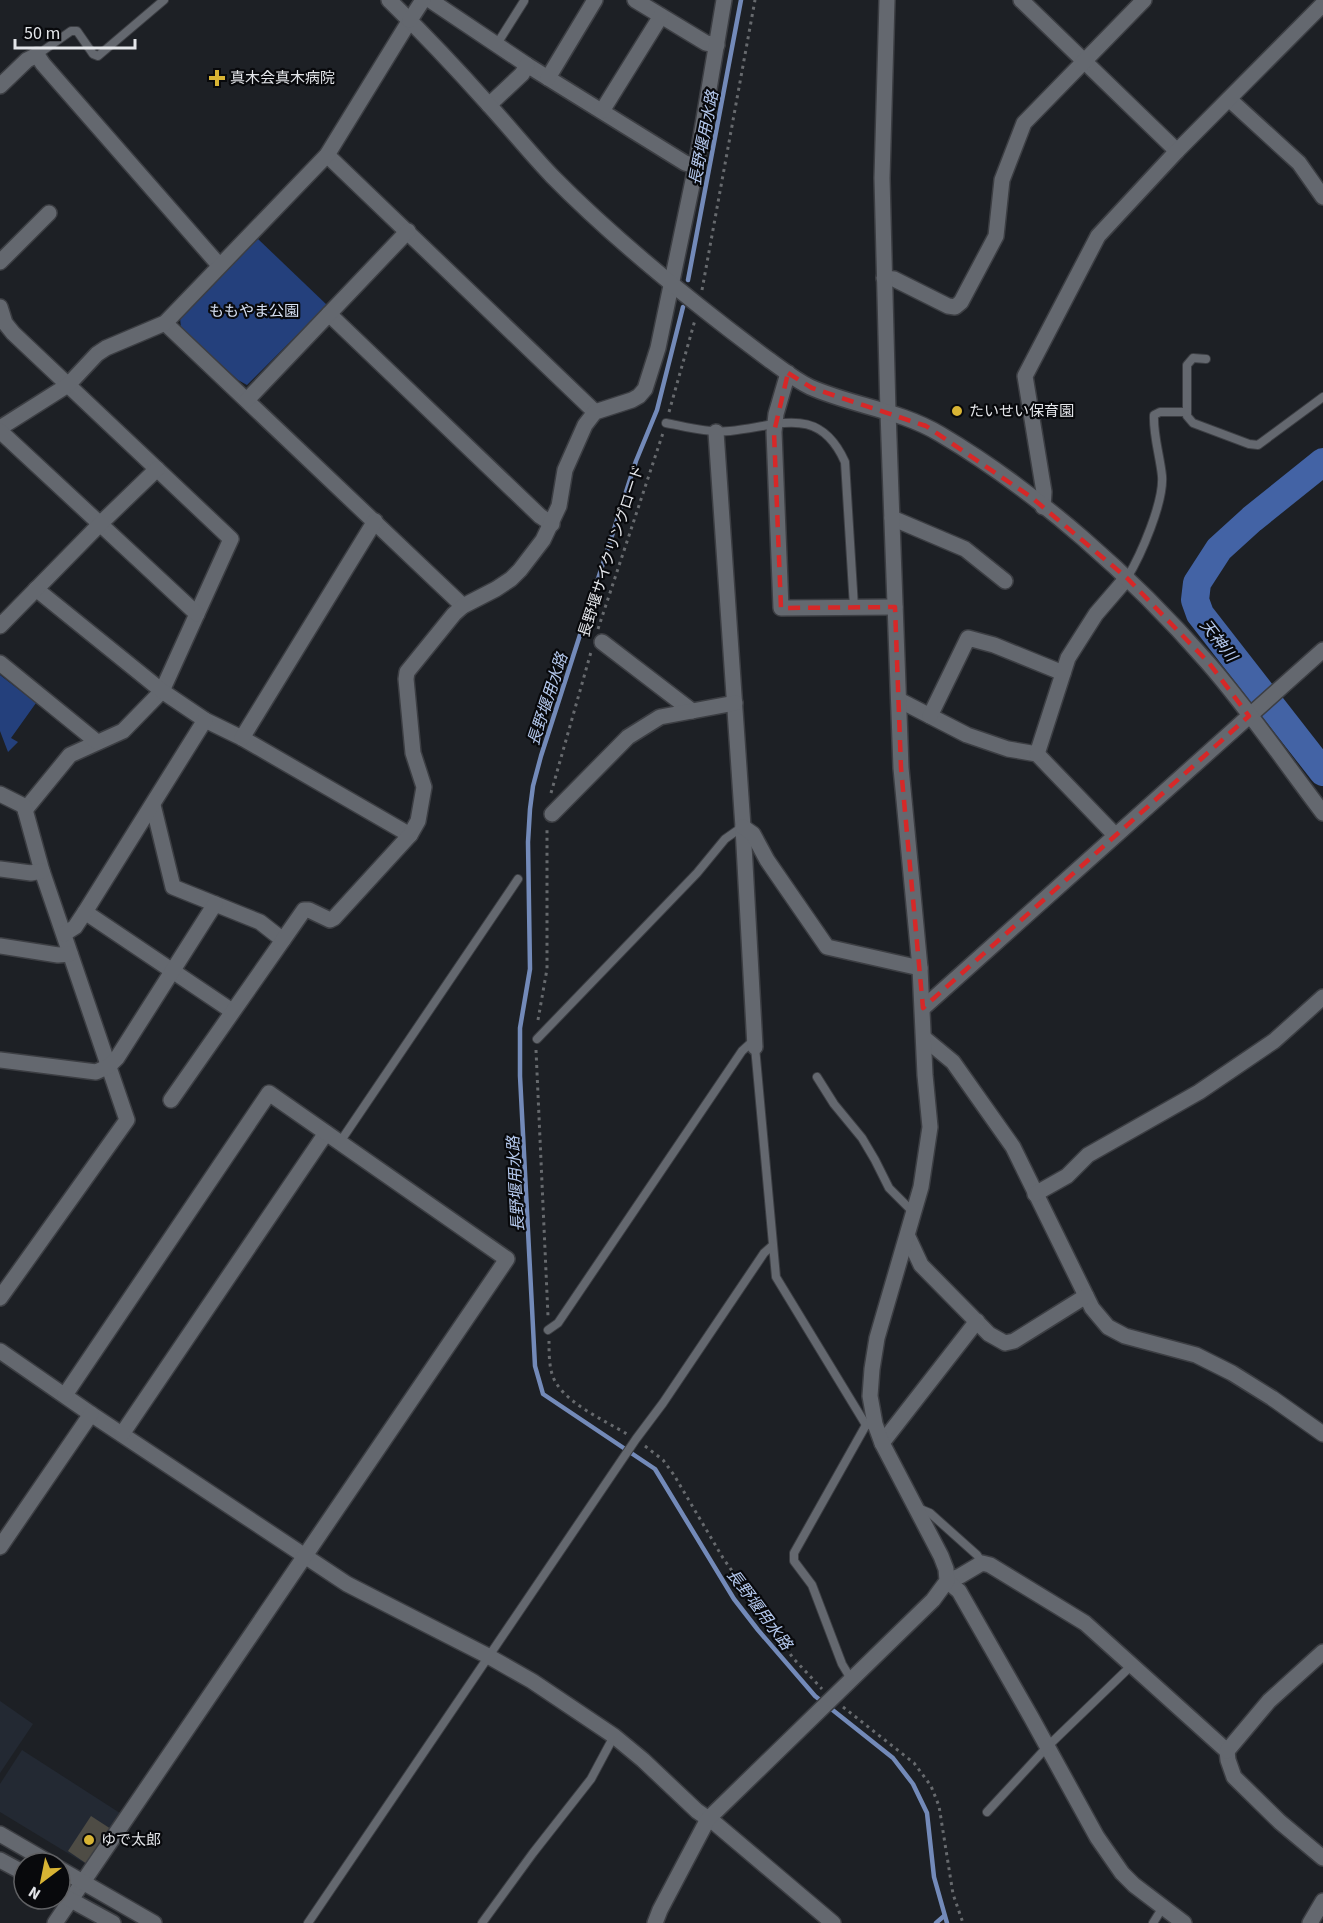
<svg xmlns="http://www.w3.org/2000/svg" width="1323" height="1923" viewBox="0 0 1323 1923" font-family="'Source Sans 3','Noto Sans JP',sans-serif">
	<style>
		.built { fill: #232933 }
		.green { fill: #24407c }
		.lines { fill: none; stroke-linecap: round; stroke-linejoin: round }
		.stream { stroke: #738ab9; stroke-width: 4.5 }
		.river { stroke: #4363a5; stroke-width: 28 }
		.building { fill: #4e4c45 }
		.service-casing { stroke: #3c3e43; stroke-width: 10 }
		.minor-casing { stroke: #3c3e43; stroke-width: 18 }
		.tertiary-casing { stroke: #3c3e43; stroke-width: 18 }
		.path { stroke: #676a6e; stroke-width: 3; stroke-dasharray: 3 4.5; stroke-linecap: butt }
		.service { stroke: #64686f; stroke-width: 8 }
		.minor { stroke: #64686f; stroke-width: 15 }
		.tertiary { stroke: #64686f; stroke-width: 15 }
		.marked { fill: none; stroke: #d62828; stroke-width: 4.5; stroke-dasharray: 12 8; stroke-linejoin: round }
		.poi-dot { fill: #d8b434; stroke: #08090c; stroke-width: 2 }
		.labels { text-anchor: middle; stroke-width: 4.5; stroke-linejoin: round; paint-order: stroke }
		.poi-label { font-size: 15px; fill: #e3e5e9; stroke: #08090c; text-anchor: start }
		.park-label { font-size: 15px; fill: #d6e0f3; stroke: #08090c }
		.street-label { font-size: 15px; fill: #e3e5e9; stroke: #08090c }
		.water-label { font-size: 16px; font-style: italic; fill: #b4c8ed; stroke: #08090c }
	</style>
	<rect width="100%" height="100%" fill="#1d2025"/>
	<g class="built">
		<polygon points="0,1701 33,1724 0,1773"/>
		<polygon points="22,1750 123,1815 89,1866 0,1812 0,1784"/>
	</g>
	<g class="green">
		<polygon points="258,239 327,305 247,385 238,380 181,328 180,317"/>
		<polygon points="0,675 36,703 11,738 18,742 8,752 0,731"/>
	</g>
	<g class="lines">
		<g class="stream">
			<polyline points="688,280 741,0"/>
			<polyline points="683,307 657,410 636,461 541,756 533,786 530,809 528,842 530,969 520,1028 520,1076 535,1366 543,1394 655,1469 734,1599 758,1630 815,1696 893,1758 913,1784 927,1813 934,1877 947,1923"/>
			<polyline points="936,1923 944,1916"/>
		</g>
		<polyline class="river" points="1323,462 1252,519 1219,549 1197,583 1195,600 1200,614 1323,772"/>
	</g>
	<polygon class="building" points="91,1816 111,1829 87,1864 68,1851"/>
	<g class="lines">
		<g class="service-casing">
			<g id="service">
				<polyline points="497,44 524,1"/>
				<polyline points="37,55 71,31 77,31 93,54 98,56 164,0"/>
				<polyline points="1206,359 1193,358 1187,365 1187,416 1193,423 1249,444 1258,445 1323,397"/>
				<path d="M 666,423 C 687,427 709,433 730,431 C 779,426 819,404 845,462 L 854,607"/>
				<path d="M 1127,578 C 1141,555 1164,502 1162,476 C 1160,456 1153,435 1154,415 L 1160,412 L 1187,412"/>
				<polyline points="537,1039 697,873 725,839 742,827"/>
				<polyline points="755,1047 776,1277 866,1425 875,1424"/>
				<polyline points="817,1077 834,1104 862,1138 875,1160 889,1188 913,1212"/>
				<polyline points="340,1142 518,879"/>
				<polyline points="548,1330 558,1323 742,1051 753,1041"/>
				<polyline points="918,1508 930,1513 977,1555 982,1563"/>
				<polyline points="851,1679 842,1664 812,1585 794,1561 794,1553 866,1425"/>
				<polyline points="987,1812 1047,1747 1132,1665"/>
				<polyline points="308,1923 636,1439 663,1403 764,1253 772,1246"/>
				<polyline points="482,1923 533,1853 591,1779 614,1736"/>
				<polyline points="1153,1923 1163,1907"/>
			</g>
		</g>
		<g class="minor-casing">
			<g id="minor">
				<polyline points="430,0 527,65 685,163 696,166"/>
				<polyline points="635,0 706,43 717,45"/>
				<polyline points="1021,0 1177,151"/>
				<polyline points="548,78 595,0"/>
				<polyline points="0,86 27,60 37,55 43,64 219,265"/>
				<polyline points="1229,99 1299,163 1323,197"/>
				<polyline points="489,105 522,74 527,65"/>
				<polyline points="602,111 661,16"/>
				<polyline points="327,155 595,412"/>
				<polyline points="0,262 49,213"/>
				<polyline points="884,278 894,279 948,306 955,307 961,302 996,236 1002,180 1024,123 1144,0"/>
				<polyline points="0,307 5,323 13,333 231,539 162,691 123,731 70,755 25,810"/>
				<polyline points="329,314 540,516 552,524"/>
				<polyline points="165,323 463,606"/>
				<polyline points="788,373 776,414 774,432 781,608 895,607"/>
				<polyline points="247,400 408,231"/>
				<polyline points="0,428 68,385 97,354 106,348 165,323 327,155 410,20"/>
				<polyline points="0,431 197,614"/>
				<polyline points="716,432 743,827 755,1047"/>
				<polyline points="1043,507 1044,492 1025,376 1098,236 1177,151 1323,4"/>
				<polyline points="892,518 965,549 1005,581"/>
				<polyline points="36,589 162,691 205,720 242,738 410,835"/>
				<polyline points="0,626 100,524 157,469"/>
				<polyline points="602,642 692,711"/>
				<polyline points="0,663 97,742"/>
				<polyline points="899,700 967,735 1008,749 1037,754 1115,835"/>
				<polyline points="930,716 968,638 994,645 1063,673"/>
				<polyline points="242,738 375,521"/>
				<polyline points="1037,754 1068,658 1096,614 1127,578"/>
				<polyline points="0,794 24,806 42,871 127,1120 0,1298"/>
				<polyline points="153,805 173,887 260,922 283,940"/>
				<polyline points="552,814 628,737 660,717 735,703"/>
				<polyline points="743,827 753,834 767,860 827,947 920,968"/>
				<polyline points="0,869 31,873 42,871"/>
				<polyline points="85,912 232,1011"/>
				<polyline points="64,934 75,927 85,912 205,720"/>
				<polyline points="0,946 58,955 70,954"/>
				<polyline points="923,1008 1323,650"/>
				<polyline points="924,1038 953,1062 1013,1147 1092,1308 1108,1327 1125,1336 1196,1355 1232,1373 1272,1398 1323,1434"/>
				<polyline points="0,1060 96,1072 109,1066 117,1058 215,904"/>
				<polyline points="171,1100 304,910 309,910 330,920 334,918 410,835 418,821 424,787 413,753 406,679 407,672 454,614 463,606 496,589 511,579 520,570 543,540 559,506 565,470 585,425 595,412 632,400 639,396 645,389 658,348 696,166 724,0"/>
				<polyline points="1035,1194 1067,1176 1088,1155 1199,1092 1274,1041 1323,997"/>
				<polyline points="908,1237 921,1265 989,1334 1005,1343 1014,1341 1086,1296"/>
				<polyline points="0,1351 91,1414 347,1584 488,1656 532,1681 614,1736 643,1760 697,1811 716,1824 833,1923"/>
				<polyline points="122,1434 326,1133"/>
				<polyline points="882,1443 977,1321"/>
				<polyline points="0,1547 91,1414"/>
				<polyline points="947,1581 960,1576 982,1563 990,1565 1085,1623 1227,1751 1228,1760 1234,1777 1280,1822 1323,1858"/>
				<polyline points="947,1581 959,1591 1031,1717 1097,1837 1122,1873 1134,1885 1184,1923"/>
				<polyline points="1227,1751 1269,1701 1323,1652"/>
				<polyline points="55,1923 507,1259 269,1093 65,1395"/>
				<polyline points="655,1923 660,1910 708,1819 933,1600 947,1581 946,1569 941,1556 882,1443 875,1424 870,1396 872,1369 877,1338 921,1187 930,1127 925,1075 920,968 901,768 888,412 882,178 887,0"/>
				<polyline points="1310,1923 1323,1901"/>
			</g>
		</g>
		<g class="tertiary-casing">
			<g id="tertiary">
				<path d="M 389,0 C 424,34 457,69 489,105 C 510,128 530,153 552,176 C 618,243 693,303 768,359 C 782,369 795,380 810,387 C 853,406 900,410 940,434 C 1038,492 1133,577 1208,663 C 1249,710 1285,763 1323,813"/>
				<polyline points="410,20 423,0"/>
				<polyline points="0,1834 50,1863"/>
				<polyline points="0,1860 24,1873"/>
				<polyline points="60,1869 154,1923"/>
				<polyline points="60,1894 113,1923"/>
			</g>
		</g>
		<g class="path">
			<polyline points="702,290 755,0"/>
			<polyline points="669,412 695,320"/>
			<polyline points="598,629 663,433"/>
			<polyline points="551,793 591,652"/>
			<polyline points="538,1020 547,969 547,826"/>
			<polyline points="536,1050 548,1316"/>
			<path d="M 549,1341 C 549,1351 549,1364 552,1374 C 560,1401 604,1420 627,1434"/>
			<polyline points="645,1446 663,1460 674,1475 723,1558 793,1658 822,1689"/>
			<polyline points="843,1707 914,1763 931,1786 939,1806 953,1894 963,1923"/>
		</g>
		<use href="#service" class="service"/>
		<use href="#minor" class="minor"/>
		<use href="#tertiary" class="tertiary"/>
	</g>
	<path class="marked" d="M 788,373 L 812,388 L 926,426 L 1031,497 L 1127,578 L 1209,663 L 1249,716 L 923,1008 L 901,768 L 895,607 L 781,608 L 774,432 Z"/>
	<g class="poi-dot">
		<path d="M214 69h6v6h6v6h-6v6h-6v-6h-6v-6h6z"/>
		<circle cx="957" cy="411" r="6"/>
		<circle cx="89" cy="1840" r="6"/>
	</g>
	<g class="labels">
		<g class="poi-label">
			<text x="230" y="83">真木会真木病院</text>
			<text x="969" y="416">たいせい保育園</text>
			<text x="101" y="1845">ゆで太郎</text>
		</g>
		<g class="park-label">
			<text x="254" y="316">ももやま公園</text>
		</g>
		<g class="street-label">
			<text transform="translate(611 551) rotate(-72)" y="5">長野堰サイクリングロード</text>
		</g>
		<g class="water-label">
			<text transform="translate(703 138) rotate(-79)" y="6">長野堰用水路</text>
			<text transform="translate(1219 640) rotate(52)" y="6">天神川</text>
			<text transform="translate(547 699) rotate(-72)" y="6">長野堰用水路</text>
			<text transform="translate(515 1184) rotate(-93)" y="6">長野堰用水路</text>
			<text transform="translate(760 1609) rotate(53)" y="6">長野堰用水路</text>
		</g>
	</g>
	<g transform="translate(42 1881) rotate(212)"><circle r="28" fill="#08090c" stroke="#606164" stroke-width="1.5"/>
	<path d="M0-4.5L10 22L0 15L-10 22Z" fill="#d8b434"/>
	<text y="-9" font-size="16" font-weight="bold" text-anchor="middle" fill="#e3e5e9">N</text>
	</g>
	<path d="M15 39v9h120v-9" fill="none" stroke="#e3e5e9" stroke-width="3"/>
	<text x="24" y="39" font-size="18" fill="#e3e5e9" stroke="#08090c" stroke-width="4.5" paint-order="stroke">50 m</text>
</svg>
